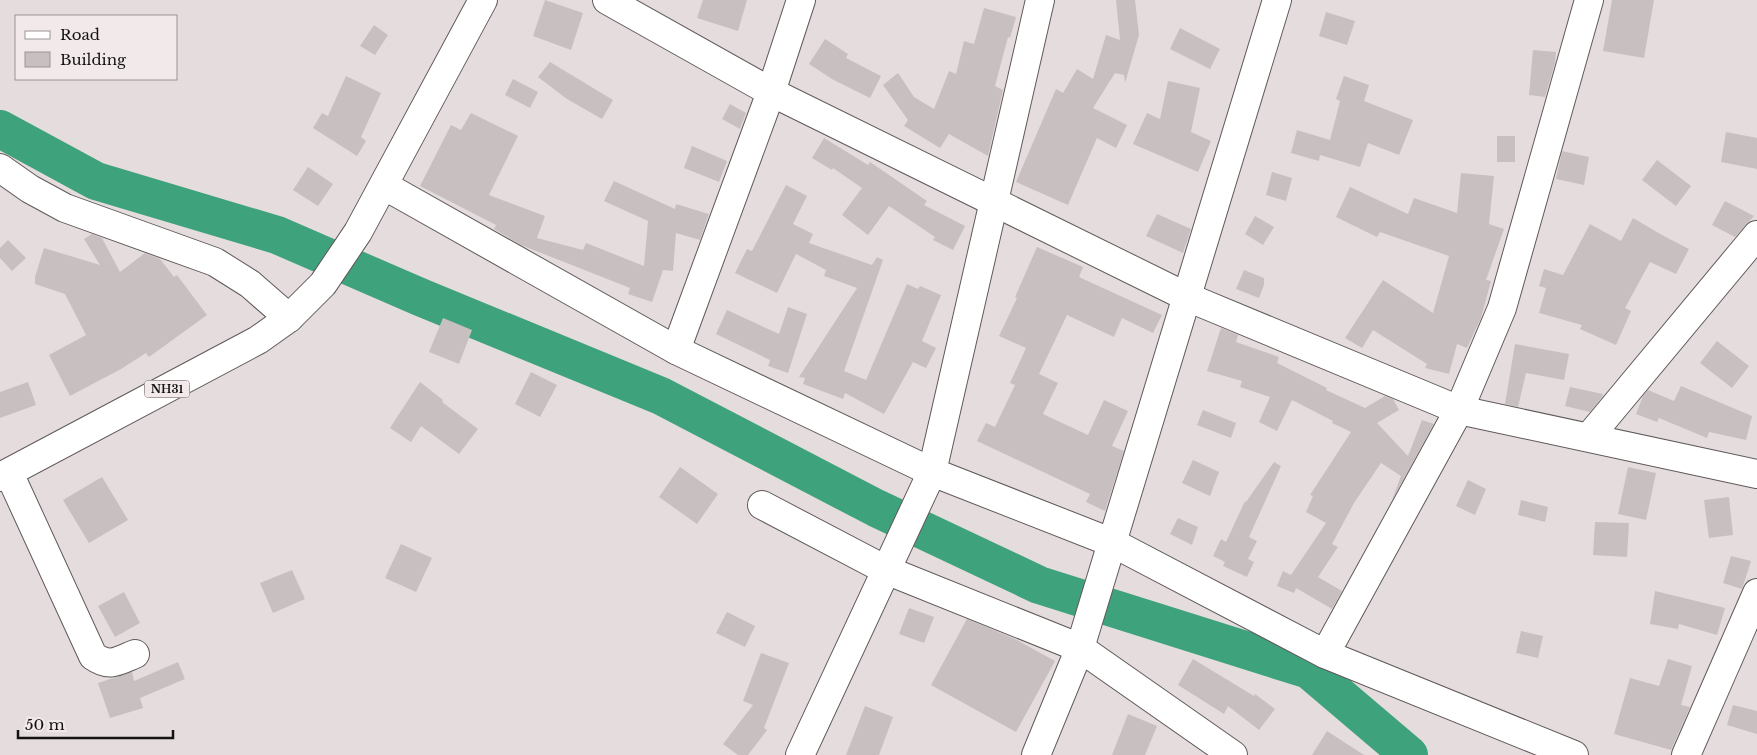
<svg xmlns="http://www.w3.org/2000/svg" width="1757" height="755" viewBox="0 0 1757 755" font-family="'Libre Baskerville',serif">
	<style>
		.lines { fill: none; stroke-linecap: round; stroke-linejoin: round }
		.river { stroke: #3ea27d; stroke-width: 38 }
		.building { fill: #c8c0c0 }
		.minor-casing { stroke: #605959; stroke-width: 30 }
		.highway-casing { stroke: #605959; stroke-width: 30 }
		.minor { stroke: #fff; stroke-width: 28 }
		.highway { stroke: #fff; stroke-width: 28 }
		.labels { text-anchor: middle; stroke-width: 4.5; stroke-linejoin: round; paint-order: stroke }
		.shield { fill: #f2eaea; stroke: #575353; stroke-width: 1 }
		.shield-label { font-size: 11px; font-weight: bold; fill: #141212 }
	</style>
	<rect width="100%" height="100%" fill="#e5dddd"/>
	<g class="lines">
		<polyline class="river" points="0,129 96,181 277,235 420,297 661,396 876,508 1039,585 1309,670 1409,755"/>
	</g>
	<g class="building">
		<polygon points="545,0 583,13 571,50 533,36"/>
		<polygon points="703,0 747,0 738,31 697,18"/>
		<polygon points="1116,0 1135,0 1139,35 1125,83 1124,75 1115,73 1093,108 1127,125 1116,148 1097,138 1068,205 1016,182 1056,89 1063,93 1077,69 1093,79 1106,35 1120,40"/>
		<polygon points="1612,0 1654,0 1644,58 1603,51"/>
		<polygon points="984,8 1016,17 1010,38 1008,37 995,86 1003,90 988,156 949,134 940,148 904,126 908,120 883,85 898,73 914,97 934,109 949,71 956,74 964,41 974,44"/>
		<polygon points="1326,12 1355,21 1347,45 1319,36"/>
		<polygon points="374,25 388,35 375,55 360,46"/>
		<polygon points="1180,28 1220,49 1210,69 1170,49"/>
		<polygon points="825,39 848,54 846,58 881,76 870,98 832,79 809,64"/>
		<polygon points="1533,50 1556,52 1555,63 1545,97 1529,95"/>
		<polygon points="550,62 613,100 602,119 567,99 538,77"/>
		<polygon points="346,76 381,93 361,137 366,141 357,156 313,128 322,113 328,116"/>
		<polygon points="1344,76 1369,85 1364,101 1413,120 1399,155 1368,143 1360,167 1320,155 1319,161 1291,153 1297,130 1330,140 1340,101 1336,99"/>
		<polygon points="513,79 538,92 530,108 505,95"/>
		<polygon points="1168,81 1200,88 1191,132 1211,141 1198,172 1133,144 1147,113 1160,119"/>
		<polygon points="730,104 746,113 740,129 722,119"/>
		<polygon points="471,113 518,136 489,195 545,216 537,238 583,250 586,243 644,266 648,221 604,201 614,181 675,209 676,204 709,214 700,240 676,233 673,271 663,270 652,302 628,294 630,288 521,245 494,229 496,225 420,186 451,125 461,130"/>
		<polygon points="1726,132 1757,138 1757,169 1721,162"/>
		<rect x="1497" y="136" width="18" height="26"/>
		<polygon points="824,138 868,165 870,162 927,201 924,205 965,226 953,250 933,240 935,237 889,206 868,235 842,215 862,188 833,168 832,170 812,158"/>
		<polygon points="692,146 727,161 719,182 684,168"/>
		<polygon points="1562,151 1589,157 1584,185 1556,179"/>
		<polygon points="1657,160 1691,186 1676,206 1642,180"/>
		<polygon points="308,167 333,184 318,206 293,190"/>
		<polygon points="1272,172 1292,178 1286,201 1266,195"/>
		<polygon points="1461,173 1494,176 1489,224 1504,229 1486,280 1491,281 1481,318 1467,348 1457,344 1449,374 1425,368 1427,364 1373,330 1362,348 1345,338 1383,280 1433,313 1449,256 1380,232 1377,237 1336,217 1350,187 1408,214 1414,198 1457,213"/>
		<polygon points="786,185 807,196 793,224 813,234 809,243 872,265 877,257 883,260 844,371 866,380 907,284 918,289 920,286 941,295 922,341 936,348 926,368 913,362 884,414 845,393 843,399 803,384 805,378 799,377 857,288 824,276 826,270 796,254 777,293 735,273 747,249 752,251"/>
		<polygon points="1725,201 1754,216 1735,237 1712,225"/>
		<polygon points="1157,214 1191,229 1183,253 1146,236"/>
		<polygon points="1255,216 1274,227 1263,245 1245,234"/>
		<polygon points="1633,218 1662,235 1689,249 1676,274 1650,262 1625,308 1631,311 1616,345 1580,329 1582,325 1539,313 1546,288 1539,286 1544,269 1563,275 1590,224 1621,241"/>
		<polygon points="92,234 102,238 120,272 145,253 160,259 174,277 177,275 207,315 149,357 146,353 121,369 70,396 49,355 86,335 65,294 35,284 35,277 44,248 100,265 84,239"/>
		<polygon points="8,240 26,258 12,271 0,258 0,248"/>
		<polygon points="1037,247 1083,267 1079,277 1162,315 1153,333 1122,318 1114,337 1067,315 1039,374 1058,383 1043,414 1088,435 1104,400 1128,411 1112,446 1124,451 1105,511 1086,502 1090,494 977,441 986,423 995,427 1015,385 1010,383 1026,348 999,336 1017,298 1015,297"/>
		<polygon points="1244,270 1264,278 1264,285 1259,298 1236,289"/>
		<polygon points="788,307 807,314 788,373 768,366 770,360 716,334 727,310 779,334"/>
		<polygon points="443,318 472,330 459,364 429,352"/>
		<polygon points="1221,328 1238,335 1236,342 1279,357 1277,363 1327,388 1326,390 1365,408 1385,396 1393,399 1399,410 1377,423 1408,456 1422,420 1434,424 1392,500 1401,476 1381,463 1354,503 1332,544 1338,547 1318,577 1342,591 1332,609 1296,588 1294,593 1277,586 1283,571 1291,575 1326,523 1306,512 1313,496 1310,495 1351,432 1332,423 1333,421 1292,400 1277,431 1259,422 1270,397 1240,387 1242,381 1207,371"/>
		<polygon points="1717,341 1749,366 1732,388 1700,363"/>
		<polygon points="1515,344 1569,354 1564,380 1526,373 1518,407 1505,404"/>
		<polygon points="531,372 557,385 540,417 515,404"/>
		<polygon points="28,382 36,405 0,418 0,392"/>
		<polygon points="420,382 443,400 442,402 478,429 459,454 421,426 411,442 390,428"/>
		<polygon points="1681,386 1752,416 1746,440 1709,432 1707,438 1659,418 1657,422 1636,414 1643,396 1648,390 1674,401"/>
		<polygon points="1570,387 1603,394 1602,397 1590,412 1565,406"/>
		<polygon points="1203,410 1236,423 1231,438 1197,425"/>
		<polygon points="1193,460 1219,472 1210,496 1182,483"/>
		<polygon points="1274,462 1281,466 1249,537 1257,541 1248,559 1254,562 1247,577 1223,566 1225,562 1213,556 1221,539 1226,542 1245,501 1246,502"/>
		<polygon points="680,467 718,494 697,524 659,497"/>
		<polygon points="1628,467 1656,473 1646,520 1618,514"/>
		<polygon points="102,477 128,520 89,543 63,500"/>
		<polygon points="1468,480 1486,489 1475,515 1456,506"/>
		<polygon points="1729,497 1733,535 1709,538 1704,500"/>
		<polygon points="1521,500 1548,507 1545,522 1518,515"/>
		<polygon points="1178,518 1198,527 1192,545 1170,534"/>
		<polygon points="1595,522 1629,523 1627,557 1593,555"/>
		<polygon points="401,544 432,558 416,592 385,578"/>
		<polygon points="1731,556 1751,561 1742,589 1723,583"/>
		<polygon points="292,570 305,599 273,613 260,583"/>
		<polygon points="1655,591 1725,608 1717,635 1679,624 1678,629 1650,624"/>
		<polygon points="124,592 140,623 115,637 98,606"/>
		<polygon points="909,608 934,617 924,643 899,634"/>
		<polygon points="727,612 755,626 745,647 716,633"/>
		<polygon points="967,619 1015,639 1055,661 1016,732 931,685"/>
		<polygon points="1521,631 1543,636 1538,658 1516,653"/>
		<polygon points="761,653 789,663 764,728 767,730 748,755 738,755 723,744 753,705 743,701"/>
		<polygon points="1193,659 1254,696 1255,694 1275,709 1259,730 1228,706 1224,714 1178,685"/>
		<polygon points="1668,659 1692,666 1681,705 1690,707 1671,750 1614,734 1630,678 1659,686"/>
		<polygon points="178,662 185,679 140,698 143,708 110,718 98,683 132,672 134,681"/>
		<polygon points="1733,705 1757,711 1757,734 1727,725"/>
		<polygon points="865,706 893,717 879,755 846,755"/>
		<polygon points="1128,714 1157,726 1145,755 1112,755"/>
		<polygon points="1327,731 1364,755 1312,755"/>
	</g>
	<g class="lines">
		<g class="minor-casing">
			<g id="minor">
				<polyline points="607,0 771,92 1187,297 1459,410 1757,474"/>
				<polyline points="0,168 30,189 65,208 215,262 250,284 289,318"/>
				<polyline points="385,186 676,350 932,472 1113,543 1325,654 1574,755"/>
				<polyline points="676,350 771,92 801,0"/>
				<polyline points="1589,437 1757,235"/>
				<path d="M 9,473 L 93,656 C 110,668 118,661 135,654"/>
				<polyline points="762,505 886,570 1080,648 1233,755"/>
				<polyline points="1325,654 1459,410 1502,308 1589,0"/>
				<polyline points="800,755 932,472 1040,0"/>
				<polyline points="1036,755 1080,648 1277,0"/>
				<polyline points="1686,755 1757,593"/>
			</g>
		</g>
		<g class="highway-casing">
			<polyline id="highway" points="0,477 258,340 289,318 323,284 358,232 483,0"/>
		</g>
		<use href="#minor" class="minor"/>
		<use href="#highway" class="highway"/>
	</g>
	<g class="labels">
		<rect class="shield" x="144.5" y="380.5" width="45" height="17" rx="4"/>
		<g class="shield-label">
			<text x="167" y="393">NH31</text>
		</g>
	</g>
	<rect x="15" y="15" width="162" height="65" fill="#f2eaea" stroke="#999494"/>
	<rect x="25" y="31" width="25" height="8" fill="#ffffff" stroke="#999494"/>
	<text x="60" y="40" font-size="15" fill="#141212">Road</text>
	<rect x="25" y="52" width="25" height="15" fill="#c8c0c0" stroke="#999494"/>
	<text x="60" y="65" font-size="15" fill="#141212">Building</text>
	<path d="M18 730v8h155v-8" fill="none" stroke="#141212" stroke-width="2.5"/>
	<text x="25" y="730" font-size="15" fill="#141212" stroke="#f2eaea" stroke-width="4" paint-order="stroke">50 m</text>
</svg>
